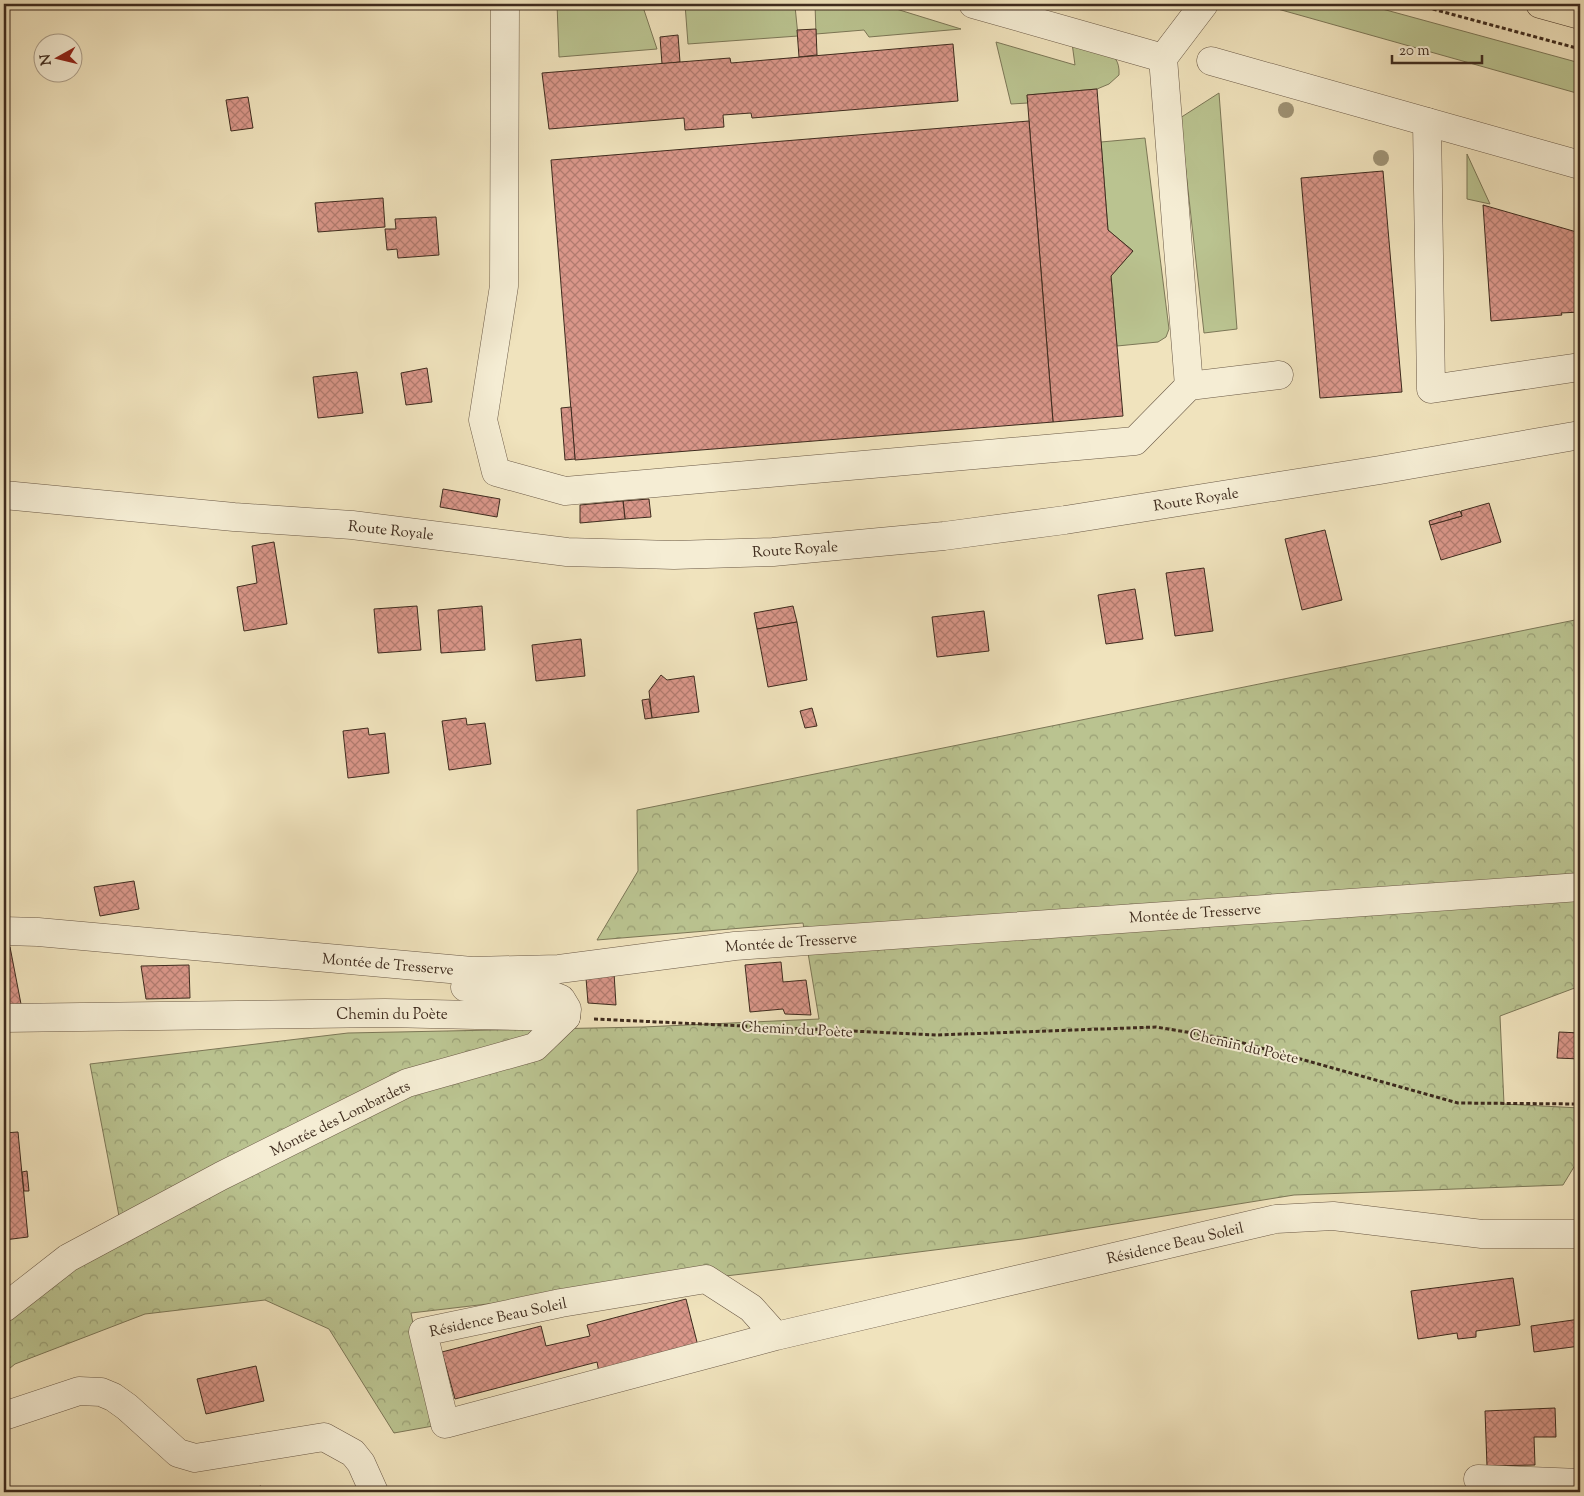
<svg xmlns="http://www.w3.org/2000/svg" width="1584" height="1496" viewBox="0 0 1584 1496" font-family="'Sorts Mill Goudy',serif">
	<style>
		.grass { fill: #bac390; stroke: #7c7757 }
		.forest { fill: url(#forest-crowns); stroke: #7c7757 }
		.building { fill: url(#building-cross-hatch); stroke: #3e2b1e }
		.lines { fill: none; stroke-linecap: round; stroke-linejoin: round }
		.minor-casing { stroke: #6a5946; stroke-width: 29 }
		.major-casing { stroke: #3e2b1e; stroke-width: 29 }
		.path { stroke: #3e2b1e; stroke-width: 3; stroke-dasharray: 4 2.5; stroke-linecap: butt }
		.minor { stroke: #f5edd4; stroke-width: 28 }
		.major { stroke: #f0e3bd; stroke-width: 28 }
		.tree { fill: #9f9375 }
		.labels { text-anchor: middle; stroke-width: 4; stroke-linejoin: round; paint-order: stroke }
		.street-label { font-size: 15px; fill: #3e2b1e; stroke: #f5edd4 }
	</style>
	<defs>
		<pattern id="forest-crowns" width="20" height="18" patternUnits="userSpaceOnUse" patternTransform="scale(1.25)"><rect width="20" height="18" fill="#bac390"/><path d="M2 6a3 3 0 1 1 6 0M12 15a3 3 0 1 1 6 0" fill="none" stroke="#999f75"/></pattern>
		<pattern id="building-cross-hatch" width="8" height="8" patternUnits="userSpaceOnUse" patternTransform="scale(1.25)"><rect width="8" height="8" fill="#d99689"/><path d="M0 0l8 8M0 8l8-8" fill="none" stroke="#b17b6f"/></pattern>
	</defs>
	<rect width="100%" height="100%" fill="#f0e3bd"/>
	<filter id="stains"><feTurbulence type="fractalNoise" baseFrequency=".004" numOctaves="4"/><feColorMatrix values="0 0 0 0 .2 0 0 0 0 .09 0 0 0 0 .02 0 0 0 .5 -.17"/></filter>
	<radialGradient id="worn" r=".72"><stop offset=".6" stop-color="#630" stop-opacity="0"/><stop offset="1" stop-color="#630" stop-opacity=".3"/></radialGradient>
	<g class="grass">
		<polygon points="557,4 642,4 657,49 559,57"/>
		<polygon points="685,4 788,4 795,6 798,36 688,44"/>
		<polygon points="815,4 880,4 961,29 869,37 864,30 816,34"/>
		<polygon points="1260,4 1364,4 1580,63 1580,94"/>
		<path d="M 996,42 L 1075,65 L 1072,43 C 1094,49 1121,47 1119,75 L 1109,84 L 1097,89 L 1027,95 L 1028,103 L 1011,104 Z"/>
		<polygon points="1219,93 1237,329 1204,333 1180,118"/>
		<polygon points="1145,138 1169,329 1166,337 1158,342 1117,346 1111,276 1133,251 1108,230 1101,142"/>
		<polygon points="1467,154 1490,204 1467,199"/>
	</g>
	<polygon class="forest" points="1580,619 1580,986 1500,1016 1504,1104 1580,1108 1580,1157 1563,1185 1294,1195 1022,1239 751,1273 411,1313 433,1426 394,1433 329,1329 265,1300 145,1314 15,1364 4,1373 4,1295 119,1216 90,1064 348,1033 643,1027 819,1019 803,923 597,940 638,871 637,810"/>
	<g class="building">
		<polygon points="816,29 817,55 799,57 797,30"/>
		<polygon points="678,35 680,62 662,64 660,37"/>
		<polygon points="953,44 958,101 752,118 751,113 723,115 724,127 685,130 684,118 549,129 542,73 730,58 731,63"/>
		<polygon points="1097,89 1108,230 1133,251 1111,276 1123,416 1053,422 1027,95"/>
		<polygon points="248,97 253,128 231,131 226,100"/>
		<polygon points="1029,121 1053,422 575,460 551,160"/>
		<polygon points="1383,171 1402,392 1320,398 1301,178"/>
		<polygon points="383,198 385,227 318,232 315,203"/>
		<polygon points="1483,205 1580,233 1580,312 1561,313 1562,315 1491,321"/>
		<polygon points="436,217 439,255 398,258 397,249 387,250 385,229 396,229 395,219"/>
		<polygon points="427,368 432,402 406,405 401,373"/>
		<polygon points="357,372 363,413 318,418 313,377"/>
		<polygon points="571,407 575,459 565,460 561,408"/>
		<polygon points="443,489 500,499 497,517 440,507"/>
		<polygon points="649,499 651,517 625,519 623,501"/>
		<polygon points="623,501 625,519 580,523 580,505"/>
		<polygon points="1489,503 1501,542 1441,560 1430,525 1462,516 1461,511"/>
		<polygon points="1460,511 1462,516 1430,525 1429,521"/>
		<polygon points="1325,530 1342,600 1302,610 1285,539"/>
		<polygon points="274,542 287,624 244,631 237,587 257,583 252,546"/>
		<polygon points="1204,568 1213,631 1175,636 1166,573"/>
		<polygon points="1135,589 1143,639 1106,644 1098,595"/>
		<polygon points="417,606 421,650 378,653 374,609"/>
		<polygon points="482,606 485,650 441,653 438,610"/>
		<polygon points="793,606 797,622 757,629 754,613"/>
		<polygon points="984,611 989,651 937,657 932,617"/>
		<polygon points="797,622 807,680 768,687 757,629"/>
		<polygon points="581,639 585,676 536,681 532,645"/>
		<polygon points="661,675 667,680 694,676 699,712 652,718 649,691"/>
		<polygon points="649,699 652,718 645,719 642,700"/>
		<polygon points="812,708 817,726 805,728 800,711"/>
		<polygon points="466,718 467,725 485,723 491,764 449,770 442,721"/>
		<polygon points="368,728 369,735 385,733 389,773 348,778 343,731"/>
		<polygon points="134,881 139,909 100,916 94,887"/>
		<polygon points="4,946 10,947 21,1004 4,1005"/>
		<polygon points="781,962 783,982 806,980 811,1015 785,1014 783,1009 750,1012 745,965"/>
		<polygon points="189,965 190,998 146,999 141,966"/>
		<polygon points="614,973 616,1005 588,1003 586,978"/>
		<polygon points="1559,1032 1580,1033 1580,1059 1557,1058"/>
		<polygon points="18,1132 28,1237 4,1240 4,1133"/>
		<polygon points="27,1171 29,1191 24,1191 22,1172"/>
		<polygon points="1513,1278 1520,1325 1476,1331 1476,1337 1458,1339 1457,1333 1418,1339 1411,1291"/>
		<polygon points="686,1299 698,1346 599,1372 597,1362 455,1399 442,1352 541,1326 546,1346 590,1336 587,1325"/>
		<polygon points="1580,1319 1580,1346 1534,1352 1531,1326"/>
		<polygon points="256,1366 264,1401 206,1414 197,1379"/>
		<polygon points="1555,1408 1556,1437 1534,1437 1535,1465 1487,1466 1485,1411"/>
		<polygon points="261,1486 262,1492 239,1492"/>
	</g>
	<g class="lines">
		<g class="minor-casing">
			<g id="minor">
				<polyline points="505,4 504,286 483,420 496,472 565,491 1135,441 1189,386 1279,375"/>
				<polyline points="973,4 1163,58"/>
				<polyline points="1211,61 1580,165"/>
				<polyline points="1427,122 1431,389 1580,367"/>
				<polyline points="1189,386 1163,58 1204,4 1203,4"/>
				<polyline points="4,495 234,517 352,525 567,552 674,555 773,552 944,536 1065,520 1380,470 1580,435"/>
				<polyline points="4,931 38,932 472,971 559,969 735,946 1580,887"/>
				<polyline points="4,1018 385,1013 566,1017"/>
				<polyline points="4,1308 68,1258 221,1176 407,1083 535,1047 566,1017 567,1009 561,999 546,993 465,987"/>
				<polyline points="776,1336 751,1308 706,1279 561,1303 423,1332 445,1424 776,1336 1276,1219 1333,1216 1482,1234 1580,1234"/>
				<polyline points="4,1416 79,1391 101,1392 113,1397 127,1407 178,1453 195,1458 324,1437 353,1453 361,1463 374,1492"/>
				<polyline points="1478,1479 1580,1483"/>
			</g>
		</g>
		<g class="major-casing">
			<polyline id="major" points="1540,4 1580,15"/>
		</g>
		<g class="path">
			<polyline points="1414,4 1580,49"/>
			<polyline points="594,1019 937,1035 1156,1027 1229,1039 1458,1103 1580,1104"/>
		</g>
		<use href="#minor" class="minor"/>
		<use href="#major" class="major"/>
	</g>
	<g class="tree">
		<circle cx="1286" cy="110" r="8"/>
		<circle cx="1381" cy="158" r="8"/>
	</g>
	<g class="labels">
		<g class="street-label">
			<text transform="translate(1196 499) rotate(-9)" y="5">Route Royale</text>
			<text transform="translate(391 530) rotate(6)" y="5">Route Royale</text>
			<text transform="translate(795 549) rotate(-4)" y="5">Route Royale</text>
			<text transform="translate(1195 913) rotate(-4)" y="5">Montée de Tresserve</text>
			<text transform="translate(791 942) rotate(-4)" y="5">Montée de Tresserve</text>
			<text transform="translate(388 964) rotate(5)" y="5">Montée de Tresserve</text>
			<text x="392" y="1019">Chemin du Poète</text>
			<text transform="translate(797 1029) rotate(3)" y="5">Chemin du Poète</text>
			<text transform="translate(1244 1046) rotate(13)" y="5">Chemin du Poète</text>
			<text transform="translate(340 1118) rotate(-26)" y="5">Montée des Lombardets</text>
			<text transform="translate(1175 1243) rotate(-13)" y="5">Résidence Beau Soleil</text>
			<text transform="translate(498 1317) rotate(-12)" y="5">Résidence Beau Soleil</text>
		</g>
	</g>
	<rect width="1584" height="1496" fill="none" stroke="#f0e3bd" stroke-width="20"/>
	<rect x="5" y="5" width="1574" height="1486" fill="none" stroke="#3e2b1e" stroke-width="2.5"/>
	<rect x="10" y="10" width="1564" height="1476" fill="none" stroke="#3e2b1e"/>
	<g transform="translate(58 58) rotate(262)"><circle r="24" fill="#f5edd4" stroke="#ac9f8b"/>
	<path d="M0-4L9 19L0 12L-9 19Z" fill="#8f2418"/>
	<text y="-8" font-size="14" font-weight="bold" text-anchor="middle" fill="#3e2b1e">N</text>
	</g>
	<path d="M1392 55v8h90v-8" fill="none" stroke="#3e2b1e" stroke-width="2.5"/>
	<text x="1399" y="55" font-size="15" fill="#3e2b1e" stroke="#f5edd4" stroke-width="4" paint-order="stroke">20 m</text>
	<rect width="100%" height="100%" filter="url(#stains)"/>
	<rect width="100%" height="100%" fill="url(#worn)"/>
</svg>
